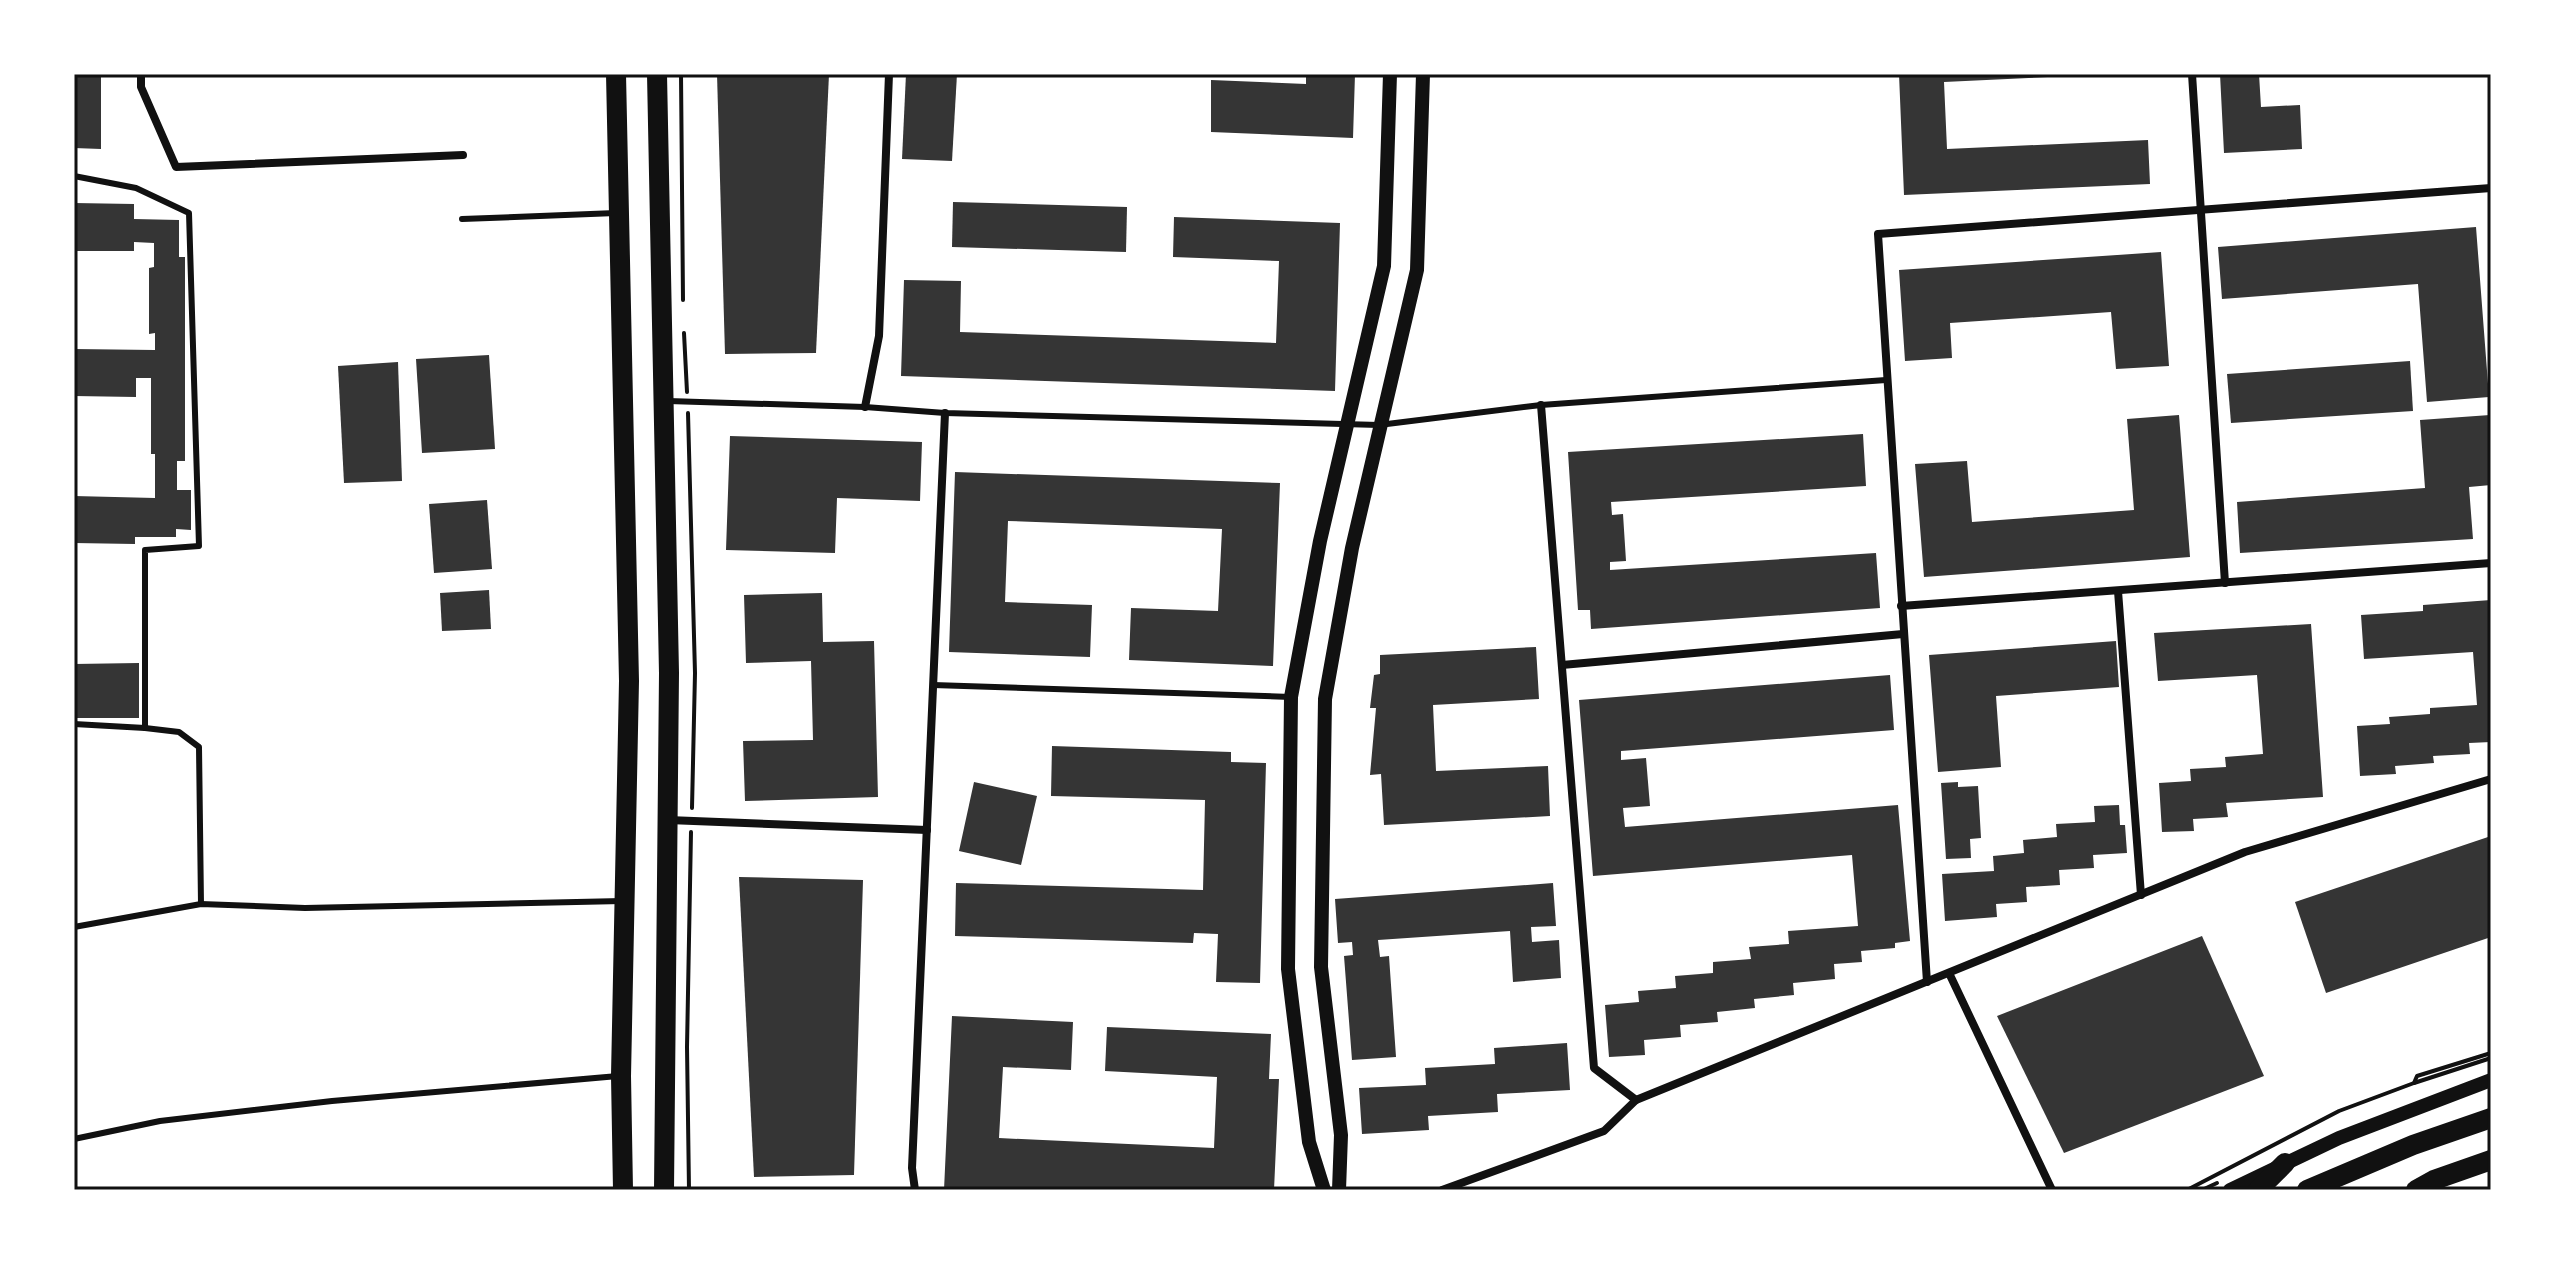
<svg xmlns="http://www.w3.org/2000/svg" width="2565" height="1264" viewBox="0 0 2565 1264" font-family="'DM Sans',sans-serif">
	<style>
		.building { fill: #353535 }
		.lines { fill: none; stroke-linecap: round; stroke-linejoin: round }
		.path { stroke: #111; stroke-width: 4 }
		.service { stroke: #111; stroke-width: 6 }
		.minor { stroke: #111; stroke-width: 8 }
		.tertiary { stroke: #111; stroke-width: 14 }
		.primary { stroke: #111; stroke-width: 20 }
		.trunk { stroke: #111; stroke-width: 20 }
		.neatline { fill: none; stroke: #111; stroke-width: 3 }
	</style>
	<rect width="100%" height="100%" fill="#fff"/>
	<g class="building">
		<polygon points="74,74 101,74 101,149 74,148"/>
		<polygon points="717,74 829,74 816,353 725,354"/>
		<polygon points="906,74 957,74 952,161 902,159"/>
		<polygon points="1306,74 1355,74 1353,138 1211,132 1211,80 1306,84"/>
		<polygon points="1899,74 2068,74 2068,76 1944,82 1947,149 2148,140 2150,184 1904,195"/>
		<polygon points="2220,74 2259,74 2261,107 2300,105 2302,149 2224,153"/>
		<polygon points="953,202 1127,207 1126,252 952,247"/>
		<polygon points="74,203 134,204 134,219 179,220 179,257 185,257 185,461 177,461 177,490 191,490 191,530 176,529 176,537 135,537 135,544 74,543 74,496 155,498 155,454 151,454 151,378 136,378 136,397 74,396 74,349 155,350 155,333 149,334 149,268 154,267 154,243 134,242 134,251 74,251"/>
		<polygon points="1174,217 1340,223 1335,391 901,376 904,280 961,281 960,332 1276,343 1279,261 1173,257"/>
		<polygon points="2476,227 2489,397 2427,402 2418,284 2222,299 2218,247"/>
		<polygon points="2161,252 2169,366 2116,369 2111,312 1950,323 1952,358 1905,361 1899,270"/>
		<polygon points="489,355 495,449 422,453 416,359"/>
		<polygon points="2410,361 2413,411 2231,423 2227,374"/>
		<polygon points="398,362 402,481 344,483 338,366"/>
		<polygon points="2179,415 2190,557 1924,577 1915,464 1967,461 1972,522 2134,510 2127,419"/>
		<polygon points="2490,415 2491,485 2469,487 2473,539 2240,553 2237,502 2425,488 2420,420"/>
		<polygon points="1863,434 1866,486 1611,502 1612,515 1623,514 1626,561 1610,562 1610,570 1876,553 1880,608 1591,629 1590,610 1578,610 1568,452"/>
		<polygon points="730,436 922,442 920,501 837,498 835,553 726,550"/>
		<polygon points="955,472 1280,483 1273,666 1129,660 1131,608 1218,611 1222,529 1008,521 1005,602 1092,605 1090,657 949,652"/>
		<polygon points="487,500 492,569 434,573 429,504"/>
		<polygon points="489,590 491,629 442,631 440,593"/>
		<polygon points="822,593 823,642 874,641 878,797 745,801 743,741 813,740 811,661 746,663 744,595"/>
		<polygon points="2491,600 2491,742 2469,743 2470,754 2433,756 2434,763 2395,766 2396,774 2360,776 2357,726 2390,724 2389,717 2430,714 2430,708 2477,705 2473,652 2364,659 2361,615 2423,611 2423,605"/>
		<polygon points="2311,624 2323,797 2226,803 2228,817 2193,819 2194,831 2162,832 2159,783 2191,781 2190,769 2226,767 2225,757 2263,754 2257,675 2158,681 2154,633"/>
		<polygon points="2116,641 2119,687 1996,696 2001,767 1938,772 1929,655"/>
		<polygon points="1536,647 1539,699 1433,705 1436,771 1548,766 1550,816 1384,825 1381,774 1370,775 1376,708 1370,708 1374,675 1380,674 1380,655"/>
		<polygon points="139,663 139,718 74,718 74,664"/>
		<polygon points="1890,675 1894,730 1621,751 1621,760 1646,758 1650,806 1623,808 1625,827 1898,805 1910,941 1895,943 1895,948 1861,951 1862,962 1834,964 1835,979 1793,983 1794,995 1754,999 1755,1008 1717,1012 1718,1022 1680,1025 1681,1037 1644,1040 1645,1055 1609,1057 1605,1005 1639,1002 1638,991 1676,988 1675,976 1713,973 1713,962 1751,959 1749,947 1789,944 1788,931 1858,926 1852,855 1593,876 1579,700"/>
		<polygon points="1052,746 1231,752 1231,762 1266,763 1260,983 1216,982 1218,934 1194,933 1193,943 955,936 956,883 1203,890 1205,800 1051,796"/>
		<polygon points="974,782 1037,796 1021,865 959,851"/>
		<polygon points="1958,782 1958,787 1978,786 1981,838 1970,839 1971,858 1946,859 1941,783"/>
		<polygon points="2119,805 2120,825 2125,825 2127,853 2093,855 2094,868 2059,870 2060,885 2026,887 2027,902 1996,904 1997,917 1945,921 1942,874 1994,871 1993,856 2024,853 2023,840 2057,837 2056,824 2095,822 2094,806"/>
		<polygon points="2491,836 2491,937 2326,993 2295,902"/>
		<polygon points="739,877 863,880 854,1175 754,1177"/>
		<polygon points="1553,883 1556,926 1531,927 1532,942 1559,940 1561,978 1513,982 1510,931 1378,940 1380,957 1389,956 1396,1057 1352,1060 1344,956 1353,955 1352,942 1338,943 1335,899"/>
		<polygon points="2202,936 2264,1076 2064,1153 1997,1016"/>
		<polygon points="952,1016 1073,1022 1071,1070 1003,1067 999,1138 1214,1148 1217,1077 1105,1071 1107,1027 1271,1034 1269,1079 1279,1079 1274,1190 944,1190"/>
		<polygon points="1567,1043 1570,1090 1497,1094 1498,1112 1428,1116 1429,1130 1362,1134 1359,1088 1426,1085 1425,1068 1495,1064 1494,1048"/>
	</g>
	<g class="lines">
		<g class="path">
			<polyline points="681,74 683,300"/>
			<polyline points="684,333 687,392"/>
			<polyline points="688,413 695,673 692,808"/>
			<polyline points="2414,1083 2491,1058"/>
			<polyline points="689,1190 687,1047 691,832"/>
			<polyline points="2187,1190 2339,1111 2414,1083 2417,1076 2491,1053"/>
			<polyline points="2202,1190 2217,1183"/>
		</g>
		<g class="service">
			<polyline points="74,176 136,188 189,213 199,546 145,550 145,728"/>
			<polyline points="462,219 616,213"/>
			<polyline points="668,401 865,407 945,413 1379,425 1541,405 1886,380"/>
			<polyline points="933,685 1291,697"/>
			<polyline points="74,724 145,728 179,732 199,747 201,904"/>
			<polyline points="74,927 201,904 305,908 622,901"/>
			<polyline points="74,1139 160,1121 332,1101 618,1076"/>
		</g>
		<g class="minor">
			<polyline points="141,74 141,87 176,167 463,155"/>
			<polyline points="2192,74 2225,583"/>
			<polyline points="1541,405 1594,1068 1636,1100"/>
			<polyline points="865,407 879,336 889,74"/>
			<polyline points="2118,591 2141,895"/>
			<polyline points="1901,606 2491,563"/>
			<polyline points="1562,665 1903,634"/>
			<polyline points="668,820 927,830"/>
			<polyline points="1949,973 2052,1190"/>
			<polyline points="1927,982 1878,234 2491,188"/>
			<polyline points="915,1190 912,1168 945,413"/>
			<polyline points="1442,1190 1604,1131 1636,1100 2245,852 2491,779"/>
		</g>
		<g class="tertiary">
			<polyline points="1324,1190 1309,1142 1288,969 1291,697 1320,541 1384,266 1390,74"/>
			<polyline points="1339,1190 1341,1135 1321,967 1325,699 1352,548 1417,270 1423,74"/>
			<polyline points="2230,1190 2339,1138 2491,1080"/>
		</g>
		<g class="primary">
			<polyline points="616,74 629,681 621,1076 623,1190"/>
			<polyline points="657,74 669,673 664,1190"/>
		</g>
		<g class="trunk">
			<polyline points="2258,1190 2285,1163"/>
			<polyline points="2307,1190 2413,1145 2491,1118"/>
			<polyline points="2416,1190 2434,1180 2491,1160"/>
		</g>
	</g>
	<rect width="2565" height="1264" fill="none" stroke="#ffffff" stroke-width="152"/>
	<rect x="76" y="76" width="2413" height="1112" class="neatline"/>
</svg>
